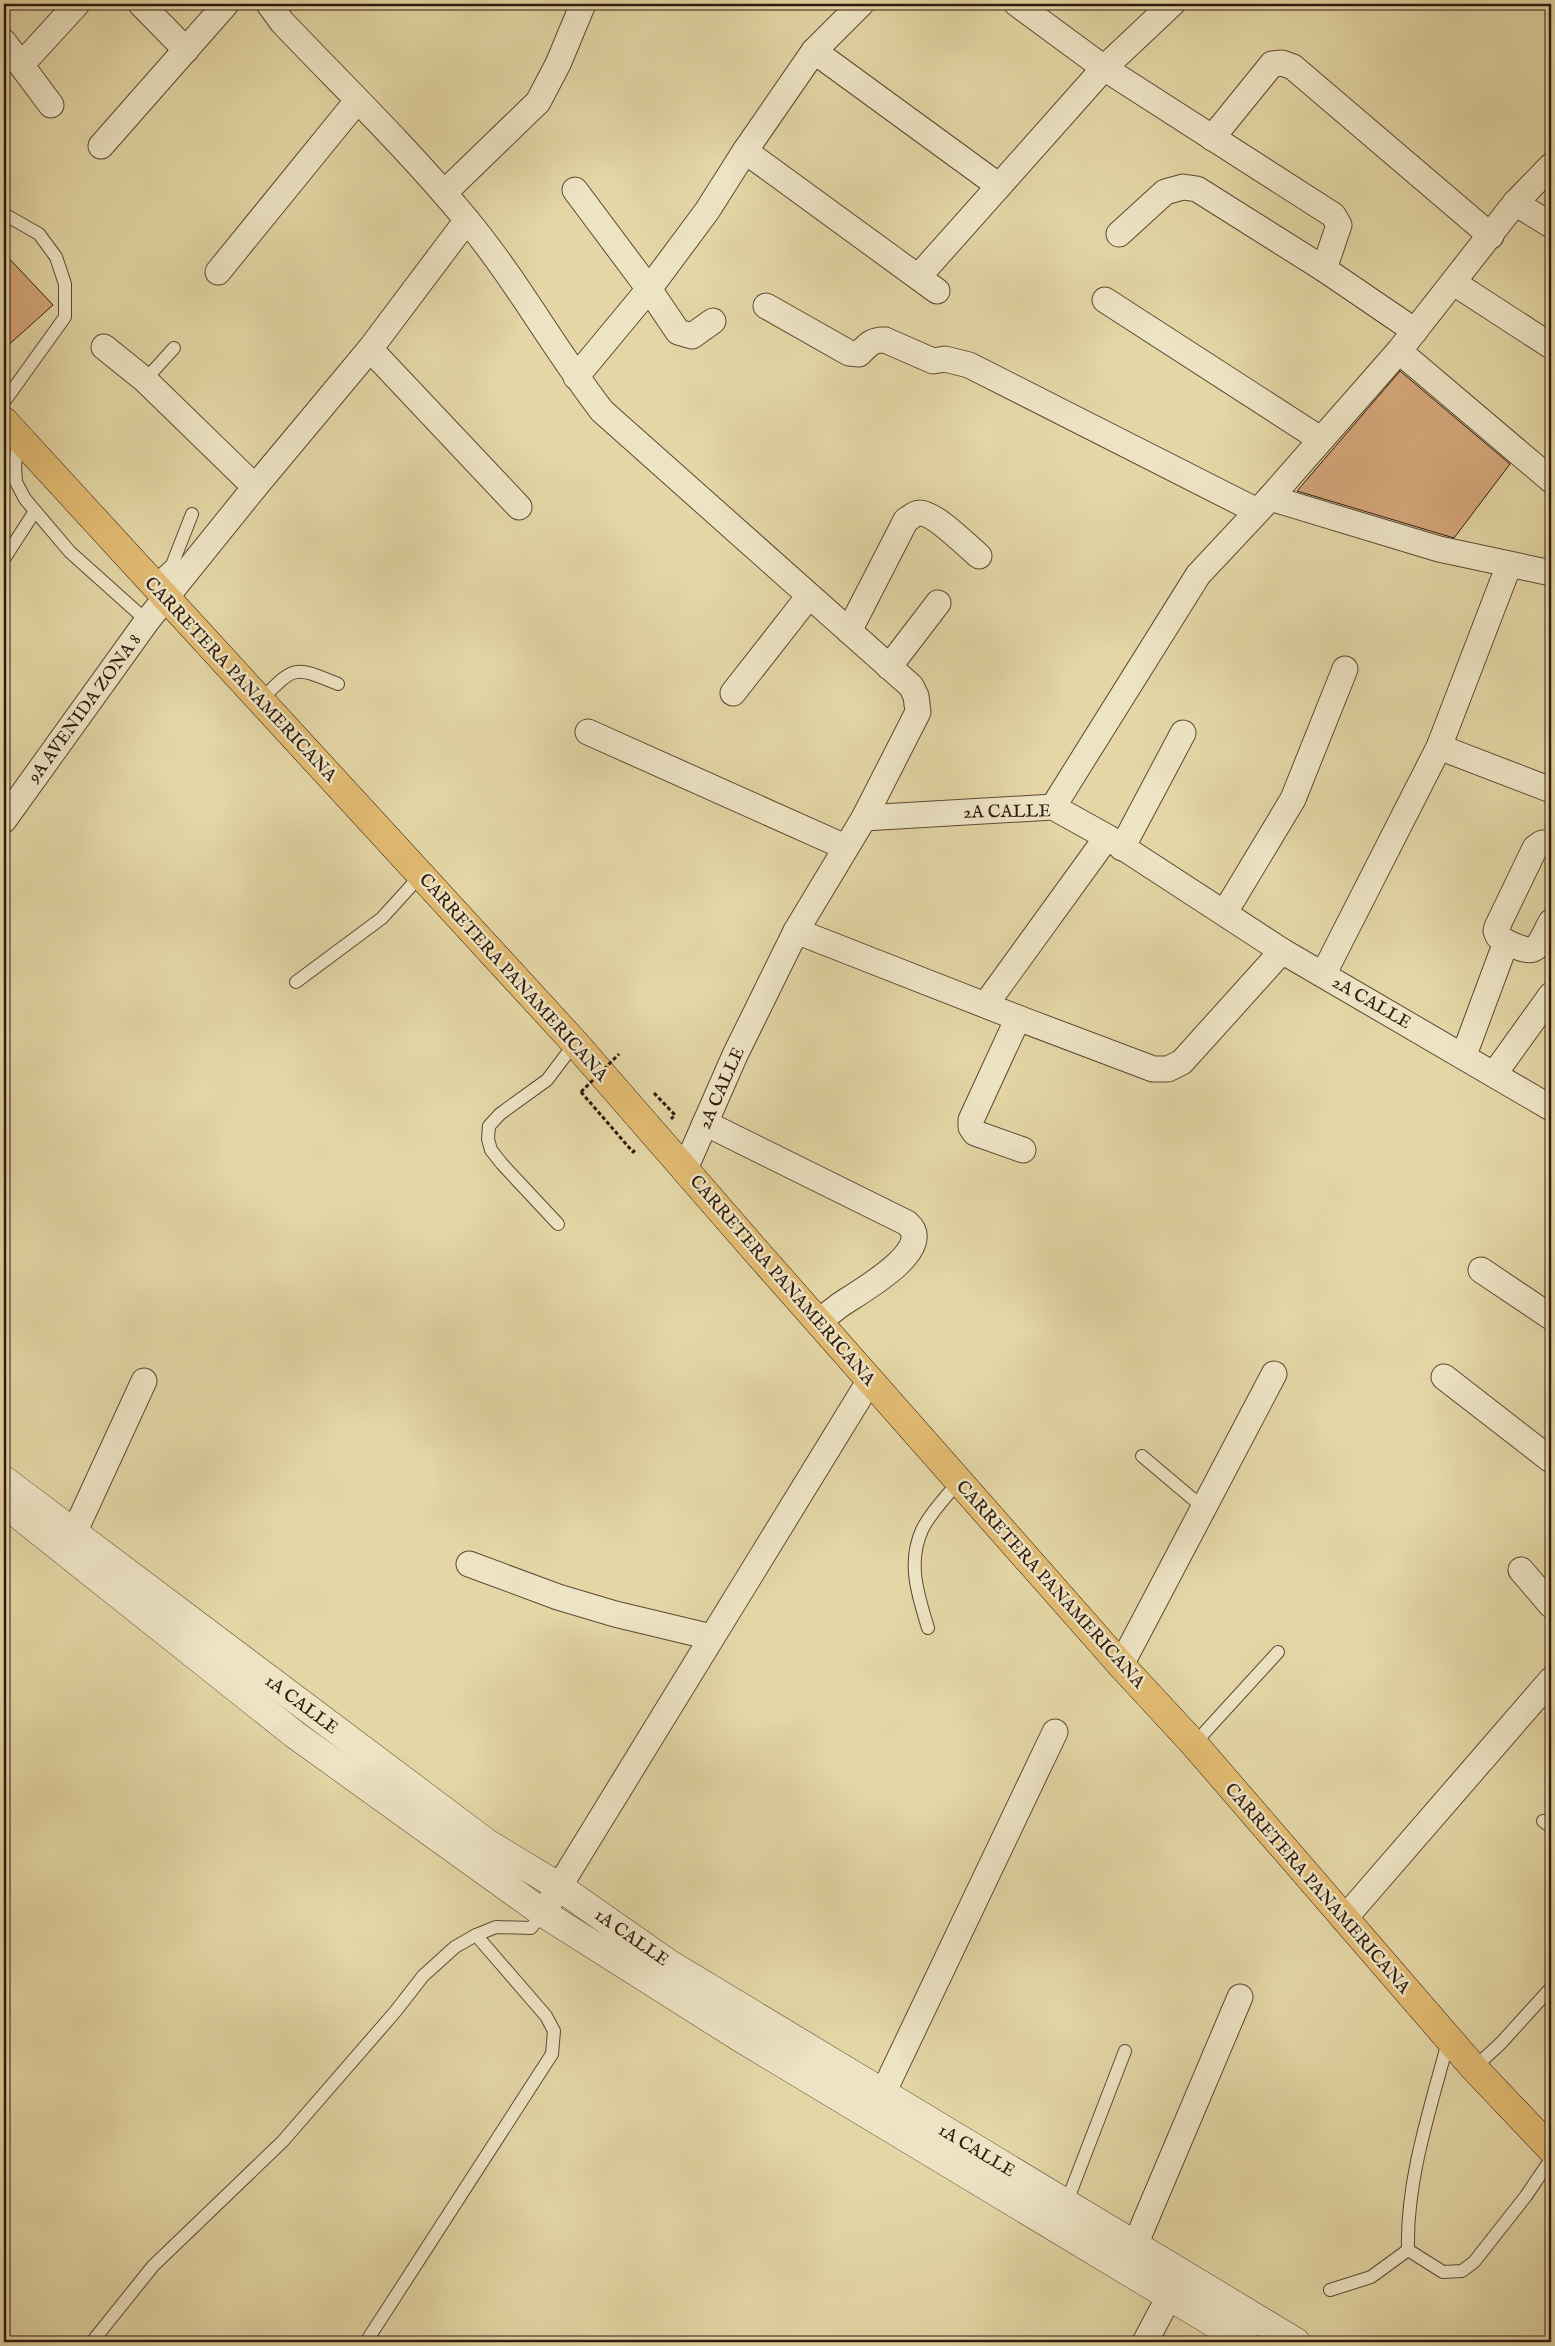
<svg xmlns="http://www.w3.org/2000/svg" width="1555" height="2346" viewBox="0 0 1555 2346" font-family="'IM FELL English',serif">
	<style>
		.building { fill: #d4a679; stroke: #30190f }
		.lines { fill: none; stroke-linecap: round; stroke-linejoin: round }
		.service-casing { stroke: #5d4834; stroke-width: 14 }
		.minor-casing { stroke: #5d4834; stroke-width: 27 }
		.tertiary-casing { stroke: #5d4834; stroke-width: 29 }
		.primary-casing { stroke: #30190f; stroke-width: 29 }
		.path { stroke: #30190f; stroke-width: 3; stroke-dasharray: 4 2.5; stroke-linecap: butt }
		.service { stroke: #ede4c4; stroke-width: 12 }
		.minor { stroke: #ede4c4; stroke-width: 25 }
		.tertiary { stroke: #ede4c4; stroke-width: 28 }
		.primary { stroke: #e2bb72; stroke-width: 28 }
		.path-bridge { stroke: #30190f; stroke-width: 3; stroke-dasharray: 4 2.5; stroke-linecap: butt }
		.labels { text-anchor: middle; stroke-width: 5; stroke-linejoin: round; paint-order: stroke }
		.street-label { font-size: 18px; fill: #30190f; stroke: #ede4c4 }
	</style>
	<rect width="100%" height="100%" fill="#e4d6a5"/>
	<filter id="stains"><feTurbulence type="fractalNoise" baseFrequency=".004" numOctaves="4"/><feColorMatrix values="0 0 0 0 .2 0 0 0 0 .09 0 0 0 0 .02 0 0 0 .5 -.17"/></filter>
	<radialGradient id="worn" r=".72"><stop offset=".6" stop-color="#630" stop-opacity="0"/><stop offset="1" stop-color="#630" stop-opacity=".3"/></radialGradient>
	<g class="building">
		<polygon points="4,253 53,305 4,349"/>
		<polygon points="1400,371 1510,464 1454,538 1297,491"/>
	</g>
	<g class="lines">
		<g class="service-casing">
			<g id="service">
				<polyline points="4,214 39,234 56,257 65,284 65,317 4,402"/>
				<polyline points="145,380 174,348"/>
				<polyline points="18,437 15,467 16,482 25,499 70,552 147,621"/>
				<polyline points="4,559 35,511"/>
				<polyline points="152,583 172,565 192,514"/>
				<path d="M 261,700 C 295,665 294,666 338,684"/>
				<polyline points="296,982 382,918 421,875"/>
				<polyline points="558,1224 502,1164 491,1150 488,1139 489,1126 500,1114 547,1080 575,1043"/>
				<polyline points="1142,1456 1193,1499 1203,1505"/>
				<path d="M 928,1628 C 918,1595 907,1563 922,1530 C 930,1513 947,1496 959,1481"/>
				<polyline points="1194,1744 1278,1652"/>
				<polyline points="1543,1821 1551,1827"/>
				<polyline points="1474,2068 1501,2043 1551,1988"/>
				<polyline points="1066,2204 1125,2051"/>
				<path d="M 1408,2250 C 1406,2179 1431,2107 1449,2038"/>
				<polyline points="1330,2290 1371,2277 1408,2250 1443,2272 1462,2271 1474,2262 1526,2196 1551,2159"/>
				<polyline points="92,2342 153,2266 283,2141 395,2012 423,1976 455,1947 476,1935 496,1927 531,1928 543,1913"/>
				<polyline points="366,2342 552,2054 554,2031 546,2016 476,1935"/>
			</g>
		</g>
		<g class="minor-casing">
			<g id="minor">
				<polyline points="141,4 186,50"/>
				<path d="M 269,4 L 282,22 C 344,87 409,150 466,219 C 516,279 554,349 602,411 L 911,686 L 916,696 L 918,712 L 864,818"/>
				<polyline points="1017,4 1104,68 1333,215 1339,225 1324,269 1415,331"/>
				<polyline points="4,42 51,105"/>
				<polyline points="814,51 999,186"/>
				<polyline points="22,64 77,4"/>
				<polyline points="1212,138 1272,64 1282,63 1293,67 1491,236"/>
				<polyline points="101,146 226,4"/>
				<polyline points="745,151 937,291"/>
				<polyline points="575,190 649,289 678,332 692,336 713,321"/>
				<polyline points="444,193 538,102 558,64 583,4"/>
				<polyline points="1515,203 1551,225"/>
				<polyline points="1119,234 1165,192 1183,187 1197,189 1324,269"/>
				<polyline points="218,272 357,101"/>
				<polyline points="919,276 1104,68 1172,4"/>
				<polyline points="1454,283 1551,346"/>
				<polyline points="1105,300 1320,439"/>
				<path d="M 766,306 L 849,353 L 859,354 C 867,346 872,339 885,340 L 933,361 L 945,359 L 969,365 L 1257,511"/>
				<polyline points="104,347 145,380 255,487"/>
				<polyline points="370,349 519,507"/>
				<polyline points="1399,351 1551,480"/>
				<polyline points="576,377 649,289 707,211 745,151 814,51 861,4"/>
				<polyline points="1270,498 1439,549 1551,573"/>
				<path d="M 849,631 L 906,520 C 910,518 915,513 919,513 C 934,512 967,546 979,556"/>
				<polyline points="889,667 938,603"/>
				<polyline points="733,693 809,596"/>
				<polyline points="588,732 845,847"/>
				<polyline points="1439,747 1551,790"/>
				<polyline points="1053,807 1198,575 1270,498 1399,351 1515,203 1551,166"/>
				<polyline points="4,820 147,621 255,487 370,349 467,220"/>
				<polyline points="1122,848 1183,733"/>
				<polyline points="1225,912 1293,799 1345,669"/>
				<polyline points="796,931 1018,1018 1153,1069 1168,1069 1182,1062 1282,951"/>
				<path d="M 1506,942 C 1538,957 1536,950 1551,922"/>
				<polyline points="1324,973 1439,747 1509,565"/>
				<polyline points="986,1004 1107,837"/>
				<polyline points="1018,1018 971,1120 971,1127 975,1133 1023,1150"/>
				<polyline points="1464,1055 1506,942 1498,936 1496,931 1497,927 1535,848 1542,843 1551,843"/>
				<polyline points="1495,1073 1551,995"/>
				<path d="M 705,1123 L 907,1223 C 938,1249 859,1292 840,1305 C 833,1310 826,1316 820,1322"/>
				<polyline points="685,1169 735,1055 796,931 864,818 1053,807 1107,837 1282,951 1551,1108"/>
				<polyline points="1481,1270 1551,1317"/>
				<polyline points="1444,1377 1551,1460"/>
				<polyline points="74,1533 144,1381"/>
				<polyline points="469,1564 558,1597 615,1614 711,1637"/>
				<polyline points="1521,1570 1551,1605"/>
				<polyline points="1121,1665 1274,1374"/>
				<polyline points="543,1913 870,1380"/>
				<polyline points="1344,1919 1551,1680"/>
				<polyline points="883,2093 1055,1732"/>
				<polyline points="1135,2245 1240,1997"/>
				<polyline points="1145,2342 1179,2278"/>
			</g>
		</g>
		<g class="tertiary-casing">
			<g id="tertiary">
				<polyline points="4,1480 487,1843 558,1886 668,1963 1296,2342"/>
				<polyline points="15,1512 294,1734 543,1913 739,2037 1245,2342"/>
			</g>
		</g>
		<g class="primary-casing">
			<polyline id="primary" points="4,421 575,1043 755,1250 1121,1665 1194,1744 1474,2068 1551,2149"/>
		</g>
		<g class="path">
			<polyline points="581,1092 633,1152 636,1149"/>
			<polyline points="654,1093 675,1115 671,1119"/>
		</g>
		<use href="#service" class="service"/>
		<use href="#minor" class="minor"/>
		<use href="#tertiary" class="tertiary"/>
		<use href="#primary" class="primary"/>
		<polyline class="path-bridge" points="581,1092 619,1054"/>
	</g>
	<g class="labels">
		<g class="street-label">
			<text transform="translate(241 679) rotate(47)" y="6">CARRETERA PANAMERICANA</text>
			<text transform="translate(84 708) rotate(-54)" y="6">9A AVENIDA ZONA 8</text>
			<text transform="translate(1007 811) rotate(-1)" y="6">2A CALLE</text>
			<text transform="translate(514 977) rotate(48)" y="6">CARRETERA PANAMERICANA</text>
			<text transform="translate(1372 1002) rotate(30)" y="6">2A CALLE</text>
			<text transform="translate(721 1088) rotate(-66)" y="6">2A CALLE</text>
			<text transform="translate(783 1280) rotate(49)" y="6">CARRETERA PANAMERICANA</text>
			<text transform="translate(1051 1584) rotate(48)" y="6">CARRETERA PANAMERICANA</text>
			<text transform="translate(302 1704) rotate(37)" y="6">1A CALLE</text>
			<text transform="translate(1318 1888) rotate(49)" y="6">CARRETERA PANAMERICANA</text>
			<text transform="translate(632 1937) rotate(35)" y="6">1A CALLE</text>
			<text transform="translate(977 2150) rotate(31)" y="6">1A CALLE</text>
		</g>
	</g>
	<rect width="1555" height="2346" fill="none" stroke="#e4d6a5" stroke-width="20"/>
	<rect x="5" y="5" width="1545" height="2336" fill="none" stroke="#30190f" stroke-width="2.5"/>
	<rect x="10" y="10" width="1535" height="2326" fill="none" stroke="#30190f"/>
	<rect width="100%" height="100%" filter="url(#stains)"/>
	<rect width="100%" height="100%" fill="url(#worn)"/>
</svg>
